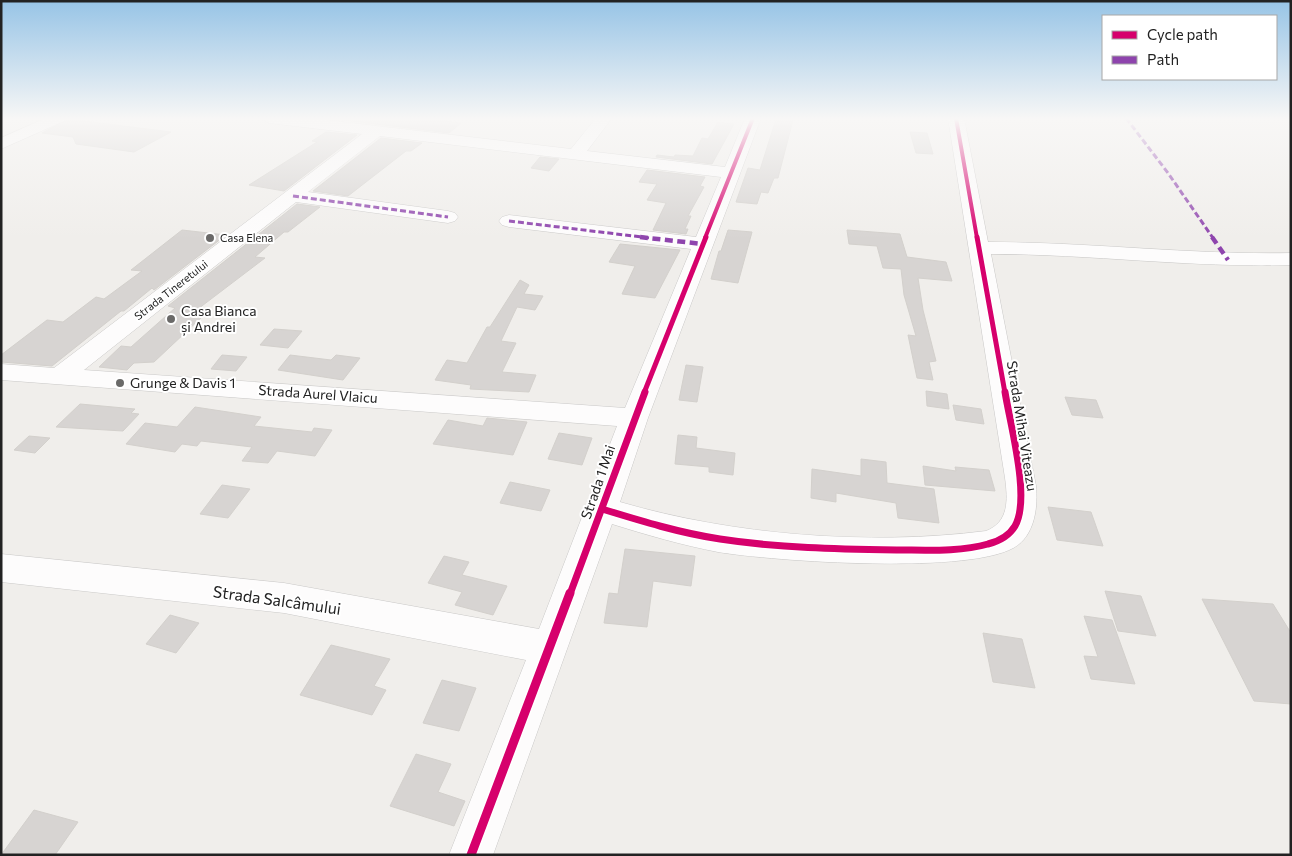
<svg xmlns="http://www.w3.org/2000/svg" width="1292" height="856" viewBox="0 0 1292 856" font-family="Commissioner,sans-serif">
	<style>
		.building { fill: #d7d4d2; stroke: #d3d0cc }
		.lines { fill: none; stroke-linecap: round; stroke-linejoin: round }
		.minor-casing { stroke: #c9c8c7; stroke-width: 1 }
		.minor { fill: #fdfcfc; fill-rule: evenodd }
		.quiet-far1 { stroke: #8e44ad; stroke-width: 3; stroke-dasharray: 6 3; stroke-linecap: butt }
		.quiet { stroke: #8e44ad; stroke-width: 4.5; stroke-dasharray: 8 4.5; stroke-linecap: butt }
		.cycleway-far3-casing { stroke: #fff; stroke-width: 5.5 }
		.cycleway-far2-casing { stroke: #fff; stroke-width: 8 }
		.cycleway-far1-casing { stroke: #fff; stroke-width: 10 }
		.cycleway-casing { stroke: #fff; stroke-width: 12 }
		.cycleway-far3 { stroke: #d6006c; stroke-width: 4 }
		.cycleway-far2 { stroke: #d6006c; stroke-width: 5 }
		.cycleway-far1 { stroke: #d6006c; stroke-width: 7 }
		.cycleway { stroke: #d6006c; stroke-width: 9 }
		.poi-dot { fill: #6a6968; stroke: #fff; stroke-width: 2 }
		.labels { text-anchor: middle; stroke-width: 4; stroke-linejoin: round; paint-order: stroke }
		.far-poi-label { font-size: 11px; fill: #222; stroke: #fff; text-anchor: start }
		.far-street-label { font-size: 11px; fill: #222; stroke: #fff }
		.poi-label { font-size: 14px; fill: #222; stroke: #fff; text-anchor: start }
		.street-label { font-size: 14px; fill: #222; stroke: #fff }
		.near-street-label { font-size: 16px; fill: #222; stroke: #fff }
	</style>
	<rect width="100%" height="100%" fill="#f0eeeb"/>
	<g class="building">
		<polygon points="346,118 428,119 461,123 449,133 343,120"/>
		<polygon points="68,119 84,121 171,132 134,152 76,144 73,137 42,133"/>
		<polygon points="776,119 793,120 778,178 774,178 768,193 761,192 757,204 736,202 748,168 760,170"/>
		<polygon points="718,122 734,124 712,164 656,157 657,155 674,157 675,155 693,156 702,138 708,139"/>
		<polygon points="326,132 357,135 284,191 249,185 317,142 312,141"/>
		<polygon points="910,132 927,133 933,154 916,153"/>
		<polygon points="381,138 422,143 411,151 406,151 348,196 313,191"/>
		<polygon points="540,157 559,159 549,171 531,168"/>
		<polygon points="647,170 705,177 700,186 704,187 688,216 691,216 685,229 688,229 686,234 653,230 666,203 647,200 657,184 639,182"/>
		<polygon points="297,204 320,207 288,232 284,232 255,257 265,258 190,315 203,316 154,362 134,363 127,370 99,367 121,346 131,347 175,308 168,306"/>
		<polygon points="182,230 226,235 154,290 152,288 124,311 121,311 52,366 1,362 1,355 47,320 63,322 96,297 104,299 142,271 131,270"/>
		<polygon points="728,230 752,232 738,283 711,279 719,251 721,251"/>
		<polygon points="847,230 900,234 907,257 946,262 952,281 918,278 923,310 936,361 929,362 933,380 917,378 908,335 916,336 904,295 901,269 883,268 877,246 849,244"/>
		<polygon points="620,244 680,250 655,298 622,294 635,266 609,262"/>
		<polygon points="520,280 529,285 524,294 543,296 535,310 517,307 501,341 516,343 502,372 536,375 529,392 470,389 471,385 435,380 447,360 467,363 487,327 490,327"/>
		<polygon points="274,329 302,331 288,348 260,345"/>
		<polygon points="222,355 247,357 236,371 211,369"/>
		<polygon points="290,355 331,360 336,355 360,358 343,380 278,370"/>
		<polygon points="686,365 703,367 697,402 679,400"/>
		<polygon points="926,391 947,394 949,409 927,406"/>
		<polygon points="1065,397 1096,400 1103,418 1072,415"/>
		<polygon points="80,404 135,409 131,413 139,414 123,431 56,427"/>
		<polygon points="953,405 981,409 984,424 956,420"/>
		<polygon points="195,407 261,417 254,426 312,432 314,428 332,430 315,456 277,451 268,463 242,461 252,447 201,441 197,446 182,444 175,452 126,444 145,423 177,427"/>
		<polygon points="487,418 527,422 513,455 433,444 448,420 483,426"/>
		<polygon points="559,433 592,438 582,465 548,459"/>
		<polygon points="678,435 697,437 696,448 735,453 733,475 709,472 709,467 675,464"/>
		<polygon points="29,436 50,438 35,453 14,450"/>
		<polygon points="861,459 886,462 887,483 934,489 939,523 898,518 896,503 836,493 836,502 811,498 812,469 861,476"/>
		<polygon points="923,466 956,471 955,467 989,470 995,491 925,485"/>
		<polygon points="510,482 550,490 541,511 500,503"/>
		<polygon points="222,485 250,489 228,518 200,514"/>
		<polygon points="1048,507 1091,512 1103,546 1057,540"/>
		<polygon points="625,549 695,556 691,586 653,581 647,627 604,623 609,593 618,594"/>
		<polygon points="444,556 469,562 462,575 507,586 493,615 455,605 462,592 428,583"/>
		<polygon points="1105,591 1141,596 1156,636 1118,631"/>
		<polygon points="1202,599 1273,604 1291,633 1291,704 1254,701"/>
		<polygon points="170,615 199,623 176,653 146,644"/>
		<polygon points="1084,616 1112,620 1135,684 1091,679 1084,656 1098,657"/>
		<polygon points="983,633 1022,639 1035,688 993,682"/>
		<polygon points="331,645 390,659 374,686 386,690 372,715 300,695"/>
		<polygon points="442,680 476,688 459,731 423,723"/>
		<polygon points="416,754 451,764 438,792 465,801 454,826 390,806"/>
		<polygon points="34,810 78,822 55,855 1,855"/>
	</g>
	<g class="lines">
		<g class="minor-casing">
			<g id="minor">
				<polygon points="46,118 67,118 64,121 1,149 1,138"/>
				<path d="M 261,118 L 309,118 L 571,149 L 596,118 L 612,118 L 587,151 L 725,167 L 745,118 L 761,118 L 648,418 L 620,502 C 733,535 868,546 986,531 C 1009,522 1008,500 1005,478 L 948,118 L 964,118 L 988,242 C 1089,242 1190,255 1291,253 L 1291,265 C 1190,268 1091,254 991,254 L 1036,486 C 1038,506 1035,532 1018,545 C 978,576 771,561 718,552 C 682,545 647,535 612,524 L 493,855 L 449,855 L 526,660 L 284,613 L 1,582 L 1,554 L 284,583 L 539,629 L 617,426 L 1,380 L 1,364 L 54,368 L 362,134 L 269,123 ZM 380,136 L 721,177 L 696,237 L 509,215 L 502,217 L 499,221 L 502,225 L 509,227 L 691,249 L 625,408 L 84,370 L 296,202 L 448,223 L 455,221 L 458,217 L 455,213 L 448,211 L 308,192 Z"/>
			</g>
		</g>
		<use href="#minor" class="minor"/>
		<g class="quiet-far1">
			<polyline points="1126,118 1168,173 1213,238"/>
			<polyline points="293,196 448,217"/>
			<polyline points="509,221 650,238"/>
		</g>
		<g class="quiet">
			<polyline points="640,237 702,244"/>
			<polyline points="1212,237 1228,260"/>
		</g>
		<g class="cycleway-far3-casing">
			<g id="cycleway-far3">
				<polyline points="956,118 977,238"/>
				<polyline points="705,238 753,118"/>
			</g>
		</g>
		<g class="cycleway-far2-casing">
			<g id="cycleway-far2">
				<polyline points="977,237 1005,393"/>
				<polyline points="644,393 706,237"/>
			</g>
		</g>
		<g class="cycleway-far1-casing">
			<g id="cycleway-far1">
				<path d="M 602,509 C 641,521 680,533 720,539 C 778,548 838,549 897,550 C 926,550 960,552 988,544 C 1000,541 1009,536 1015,526 C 1031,498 1010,424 1005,392"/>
				<polyline points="570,594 645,392"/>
			</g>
		</g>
		<g class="cycleway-casing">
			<polyline id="cycleway" points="471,855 570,593"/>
		</g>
		<use href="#cycleway-far3" class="cycleway-far3"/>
		<use href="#cycleway-far2" class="cycleway-far2"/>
		<use href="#cycleway-far1" class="cycleway-far1"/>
		<use href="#cycleway" class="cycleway"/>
	</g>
	<linearGradient id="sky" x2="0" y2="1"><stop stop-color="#97c4e6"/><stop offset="0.5" stop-color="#f8f7f6"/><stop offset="1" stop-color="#f8f7f6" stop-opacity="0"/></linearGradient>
	<rect width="1292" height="238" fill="url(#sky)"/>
	<g class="poi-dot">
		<circle cx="210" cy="238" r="5"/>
		<circle cx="171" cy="319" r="5"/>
		<circle cx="120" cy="383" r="5"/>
	</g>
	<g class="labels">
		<g class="far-poi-label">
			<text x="220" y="242">Casa Elena</text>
		</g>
		<g class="far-street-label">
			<text transform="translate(171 290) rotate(-38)" y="4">Strada Tineretului</text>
		</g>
		<g class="poi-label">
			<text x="181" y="316">Casa Bianca<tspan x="181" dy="16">și Andrei</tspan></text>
			<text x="130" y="388">Grunge &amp; Davis 1</text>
		</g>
		<g class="street-label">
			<text transform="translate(318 394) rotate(4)" y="5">Strada Aurel Vlaicu</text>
			<text transform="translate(1022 426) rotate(81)" y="5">Strada Mihai Viteazu</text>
			<text transform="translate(598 482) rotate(-71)" y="5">Strada 1 Mai</text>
		</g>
		<g class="near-street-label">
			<text transform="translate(277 600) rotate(8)" y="6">Strada Salcâmului</text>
		</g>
	</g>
	<rect width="1292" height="856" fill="none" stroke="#222222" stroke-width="5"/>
	<rect x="1102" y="15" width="175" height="65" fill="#ffffff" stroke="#a7a7a7"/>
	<rect x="1112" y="31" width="25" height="8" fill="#d6006c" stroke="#a7a7a7"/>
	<text x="1147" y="40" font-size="15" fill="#222222">Cycle path</text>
	<rect x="1112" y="56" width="25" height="8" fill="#8e44ad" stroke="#a7a7a7"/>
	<text x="1147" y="65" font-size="15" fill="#222222">Path</text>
</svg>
